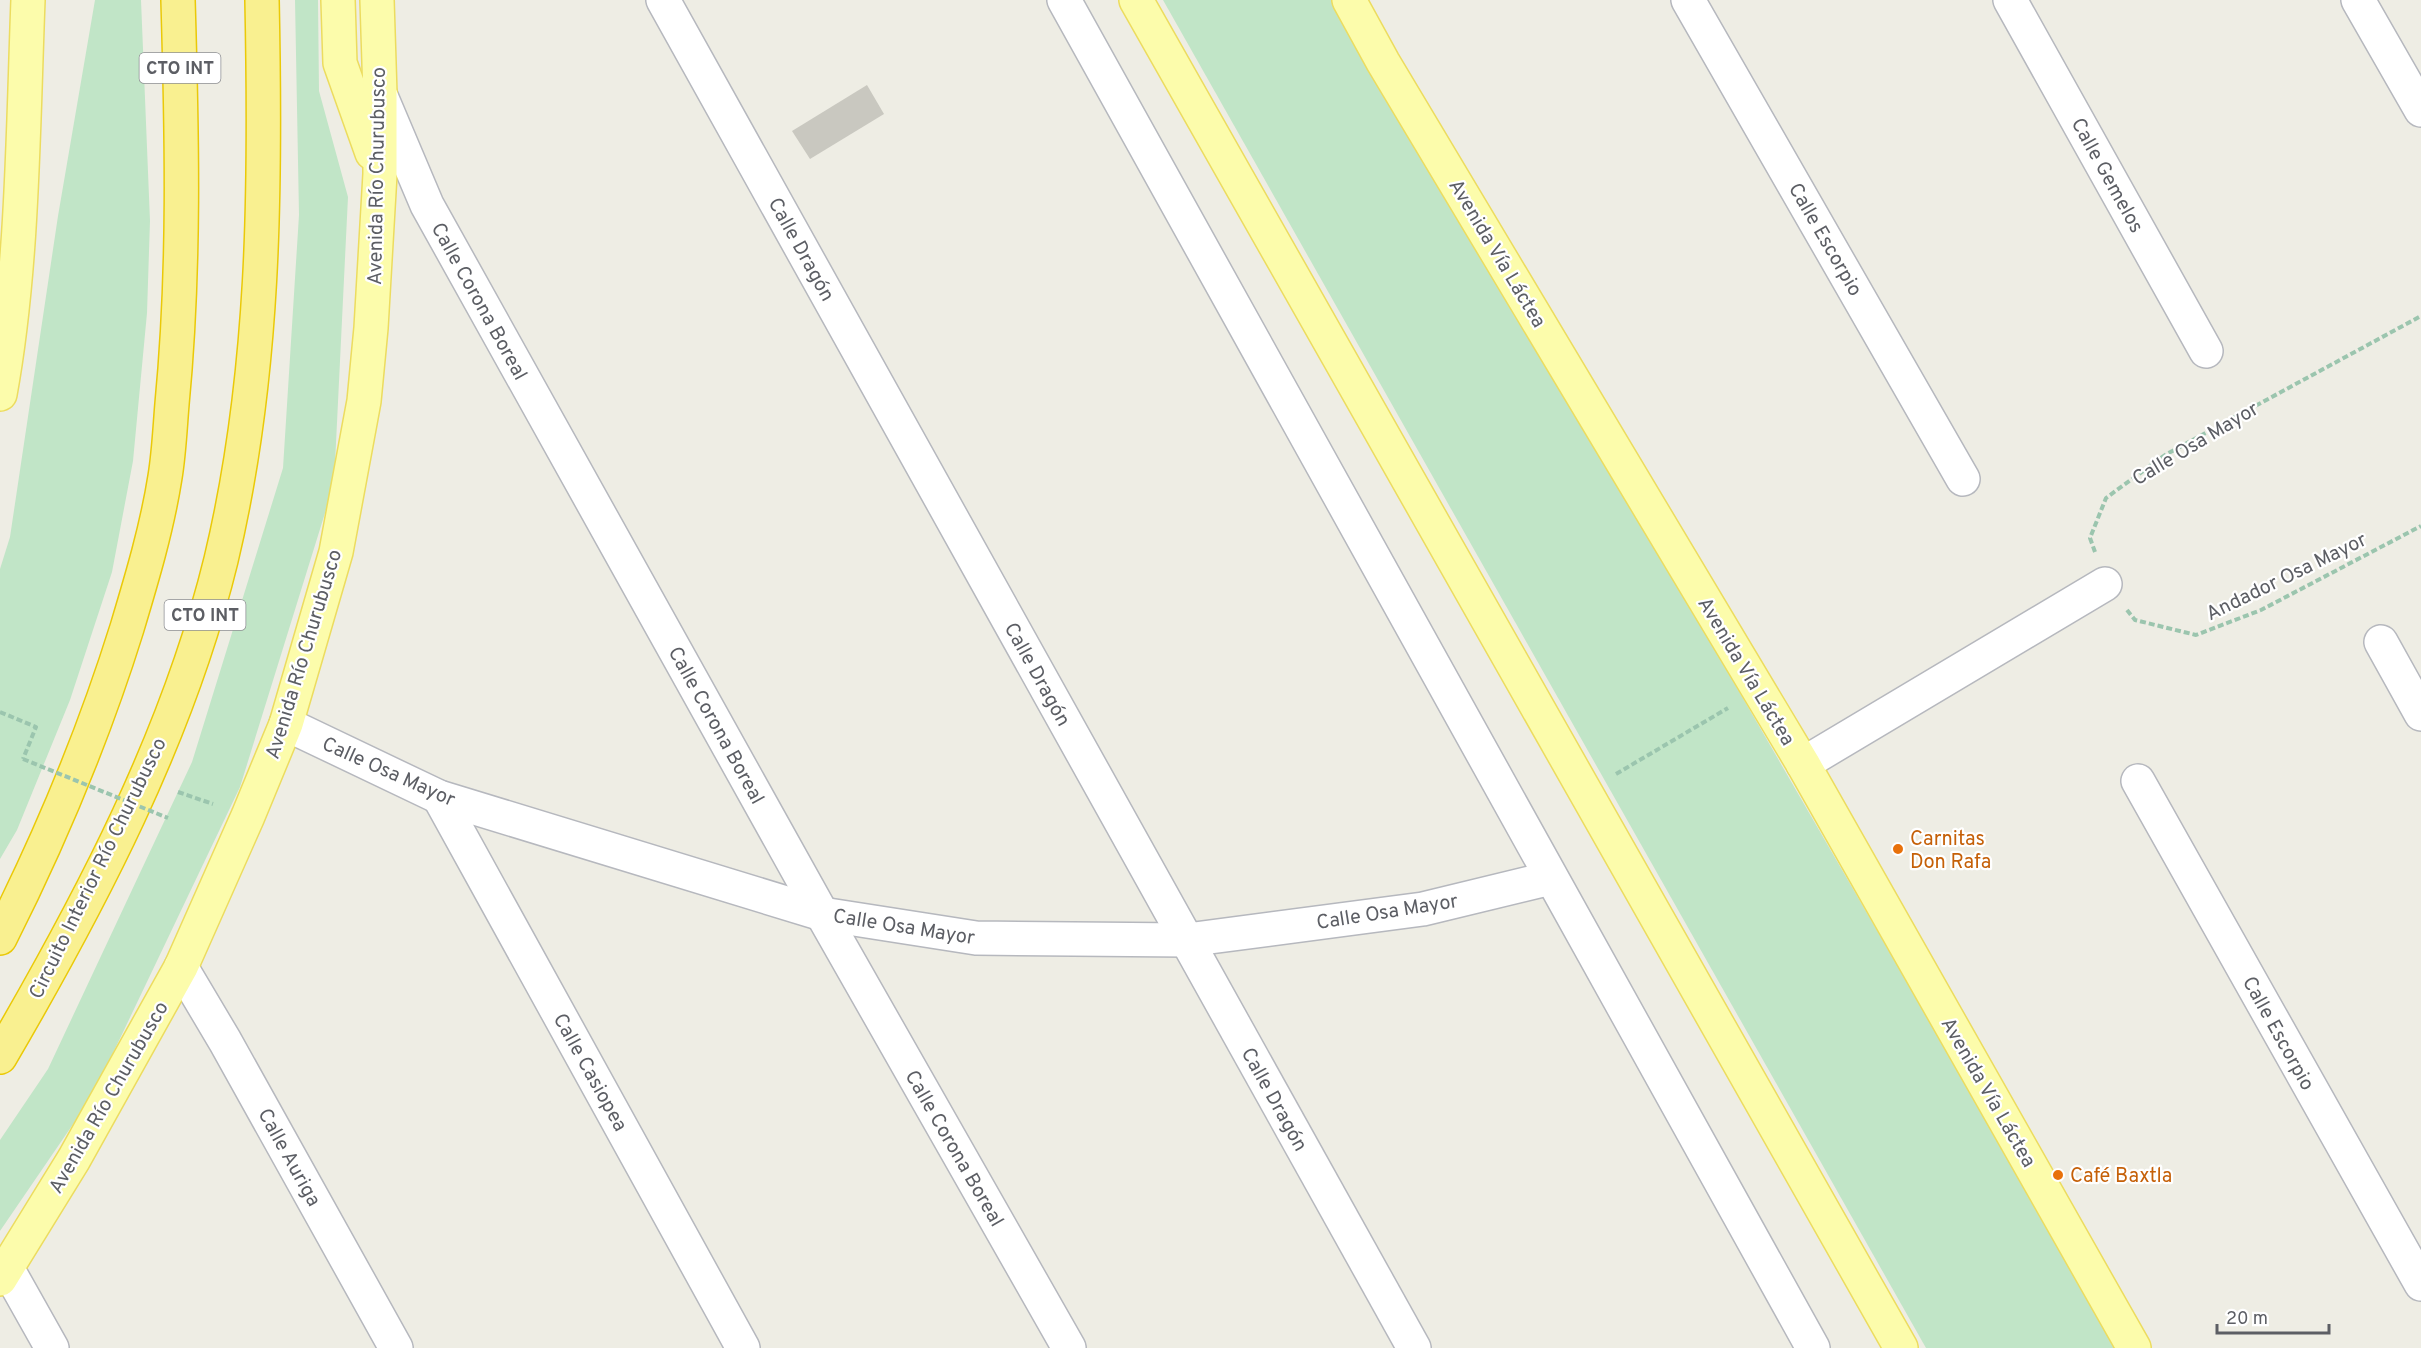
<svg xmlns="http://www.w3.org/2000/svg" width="2421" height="1348" viewBox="0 0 2421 1348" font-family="Overpass,sans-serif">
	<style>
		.green { fill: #c1e5c7 }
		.building { fill: #c9c8c0 }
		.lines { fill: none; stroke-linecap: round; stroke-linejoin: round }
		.minor-casing { stroke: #b6b8be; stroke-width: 36 }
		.major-casing { stroke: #ecdc5f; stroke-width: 36 }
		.highway-casing { stroke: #eac908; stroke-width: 36 }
		.path { stroke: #9bc5ae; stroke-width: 4; stroke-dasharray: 6 3; stroke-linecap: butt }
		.minor { stroke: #fff; stroke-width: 33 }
		.major { stroke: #fcfcab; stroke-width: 33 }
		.highway { stroke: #f9f090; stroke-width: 33 }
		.path-bridge { stroke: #9bc5ae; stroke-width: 4; stroke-dasharray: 6 3; stroke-linecap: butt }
		.food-dot { fill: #e8710a; stroke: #fff; stroke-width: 2 }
		.labels { text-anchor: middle; stroke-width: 4.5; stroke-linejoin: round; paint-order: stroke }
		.shield { fill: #fff; stroke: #8d8e92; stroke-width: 1.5 }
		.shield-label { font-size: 18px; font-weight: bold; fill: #5c5e64 }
		.street-label { font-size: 20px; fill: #5c5e64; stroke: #fff }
		.food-label { font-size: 20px; fill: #c56008; stroke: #fff; text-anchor: start }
	</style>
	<rect width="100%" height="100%" fill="#eeede4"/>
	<g class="green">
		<polygon points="95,0 141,0 150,221 147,313 133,461 112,572 70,700 17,830 0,859 0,569 10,537 58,216"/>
		<polygon points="295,0 318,0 319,91 348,197 334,484 240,787 93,1095 0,1231 0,1140 48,1069 192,762 283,468 299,215"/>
		<polygon points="1163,0 1340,0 2118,1348 1926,1348"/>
	</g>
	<polygon class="building" points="867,85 884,114 810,159 792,131"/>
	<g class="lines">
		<g class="minor-casing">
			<g id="minor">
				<polyline points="663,0 1414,1348"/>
				<polyline points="1064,0 1813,1348"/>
				<polyline points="1688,0 1963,479"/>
				<polyline points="2010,0 2206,351"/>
				<polyline points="2358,0 2421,110"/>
				<polyline points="380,94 427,205 822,914 1069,1348"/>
				<polyline points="2381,642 2421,714"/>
				<polyline points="286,724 439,797 822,914 976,938 1187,940 1423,909 1551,878"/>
				<polyline points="1803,764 2105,584"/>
				<polyline points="2138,781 2421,1284"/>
				<polyline points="439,797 743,1348"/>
				<polyline points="181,967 225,1041 396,1348"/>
				<polyline points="7,1268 52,1348"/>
			</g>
		</g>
		<g class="major-casing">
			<g id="major">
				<polyline points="338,0 340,63 372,153"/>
				<polyline points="1136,0 1901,1348"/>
				<polyline points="1349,0 1383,62 1803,764 2134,1348"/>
				<path d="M 0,394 C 23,268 23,128 28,0"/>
				<polyline points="0,1279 74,1159 181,967 248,816 286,724 336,552 364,401 371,328 380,174 380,94 377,0"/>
			</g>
		</g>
		<g class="highway-casing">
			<g id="highway">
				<path d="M 0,938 C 51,837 93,737 127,628 C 142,578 157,528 165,477 C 169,453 170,428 172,404 C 185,269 182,135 178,0"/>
				<path d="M 0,1057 C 91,901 178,736 221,560 C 265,376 266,188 262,0"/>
			</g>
		</g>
		<g class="path">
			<polyline points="2095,552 2090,538 2106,498 2165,455 2421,316"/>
			<polyline points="2127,610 2135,620 2196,635 2261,610 2421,526"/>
			<polyline points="0,712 36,727 23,759"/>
			<polyline points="1616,774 1728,708"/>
			<polyline points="178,792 213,804"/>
		</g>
		<use href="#minor" class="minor"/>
		<use href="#major" class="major"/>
		<use href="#highway" class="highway"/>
		<polyline class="path-bridge" points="23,759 168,818"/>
	</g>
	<g class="food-dot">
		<circle cx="1898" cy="849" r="6"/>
		<circle cx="2058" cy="1175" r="6"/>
	</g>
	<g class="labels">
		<g class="shield">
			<rect x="139.5" y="53" width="81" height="30" rx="4.5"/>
			<rect x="164.5" y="600" width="81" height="30" rx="4.5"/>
		</g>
		<g class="shield-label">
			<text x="180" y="74">CTO INT</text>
			<text x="205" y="621">CTO INT</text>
		</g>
		<g class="street-label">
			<text transform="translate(2108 175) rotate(61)" y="7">Calle Gemelos</text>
			<text transform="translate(376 176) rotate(-89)" y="7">Avenida Río Churubusco</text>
			<text transform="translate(1826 239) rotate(60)" y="7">Calle Escorpio</text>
			<text transform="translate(802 249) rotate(61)" y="7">Calle Dragón</text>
			<text transform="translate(1498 253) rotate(59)" y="7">Avenida Vía Láctea</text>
			<text transform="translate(480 301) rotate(61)" y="7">Calle Corona Boreal</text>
			<text transform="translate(2195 443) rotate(-31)" y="7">Calle Osa Mayor</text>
			<text transform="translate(2286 576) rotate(-26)" y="7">Andador Osa Mayor</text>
			<text transform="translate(303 654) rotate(-73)" y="7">Avenida Río Churubusco</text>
			<text transform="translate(1747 671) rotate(59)" y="7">Avenida Vía Láctea</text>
			<text transform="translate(1038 674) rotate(61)" y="7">Calle Dragón</text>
			<text transform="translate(717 725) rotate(61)" y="7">Calle Corona Boreal</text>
			<text transform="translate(389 771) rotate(24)" y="7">Calle Osa Mayor</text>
			<text transform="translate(97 868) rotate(-64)" y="7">Circuito Interior Río Churubusco</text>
			<text transform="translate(1387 911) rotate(-9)" y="7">Calle Osa Mayor</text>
			<text transform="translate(904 926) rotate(9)" y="7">Calle Osa Mayor</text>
			<text transform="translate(2279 1033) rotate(61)" y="7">Calle Escorpio</text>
			<text transform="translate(591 1072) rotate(61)" y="7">Calle Casiopea</text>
			<text transform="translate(1989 1092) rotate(60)" y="7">Avenida Vía Láctea</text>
			<text transform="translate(108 1097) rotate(-60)" y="7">Avenida Río Churubusco</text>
			<text transform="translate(1275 1099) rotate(61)" y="7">Calle Dragón</text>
			<text transform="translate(955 1148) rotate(60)" y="7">Calle Corona Boreal</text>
			<text transform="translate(290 1157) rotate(61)" y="7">Calle Auriga</text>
		</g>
		<g class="food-label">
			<text x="1910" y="845">Carnitas<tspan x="1910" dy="23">Don Rafa</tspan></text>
			<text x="2070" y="1182">Café Baxtla</text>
		</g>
	</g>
	<path d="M2217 1324v9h112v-9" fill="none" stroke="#5c5e64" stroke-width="3"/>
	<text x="2226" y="1324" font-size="18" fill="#5c5e64" stroke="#ffffff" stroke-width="4.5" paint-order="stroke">20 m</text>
</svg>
